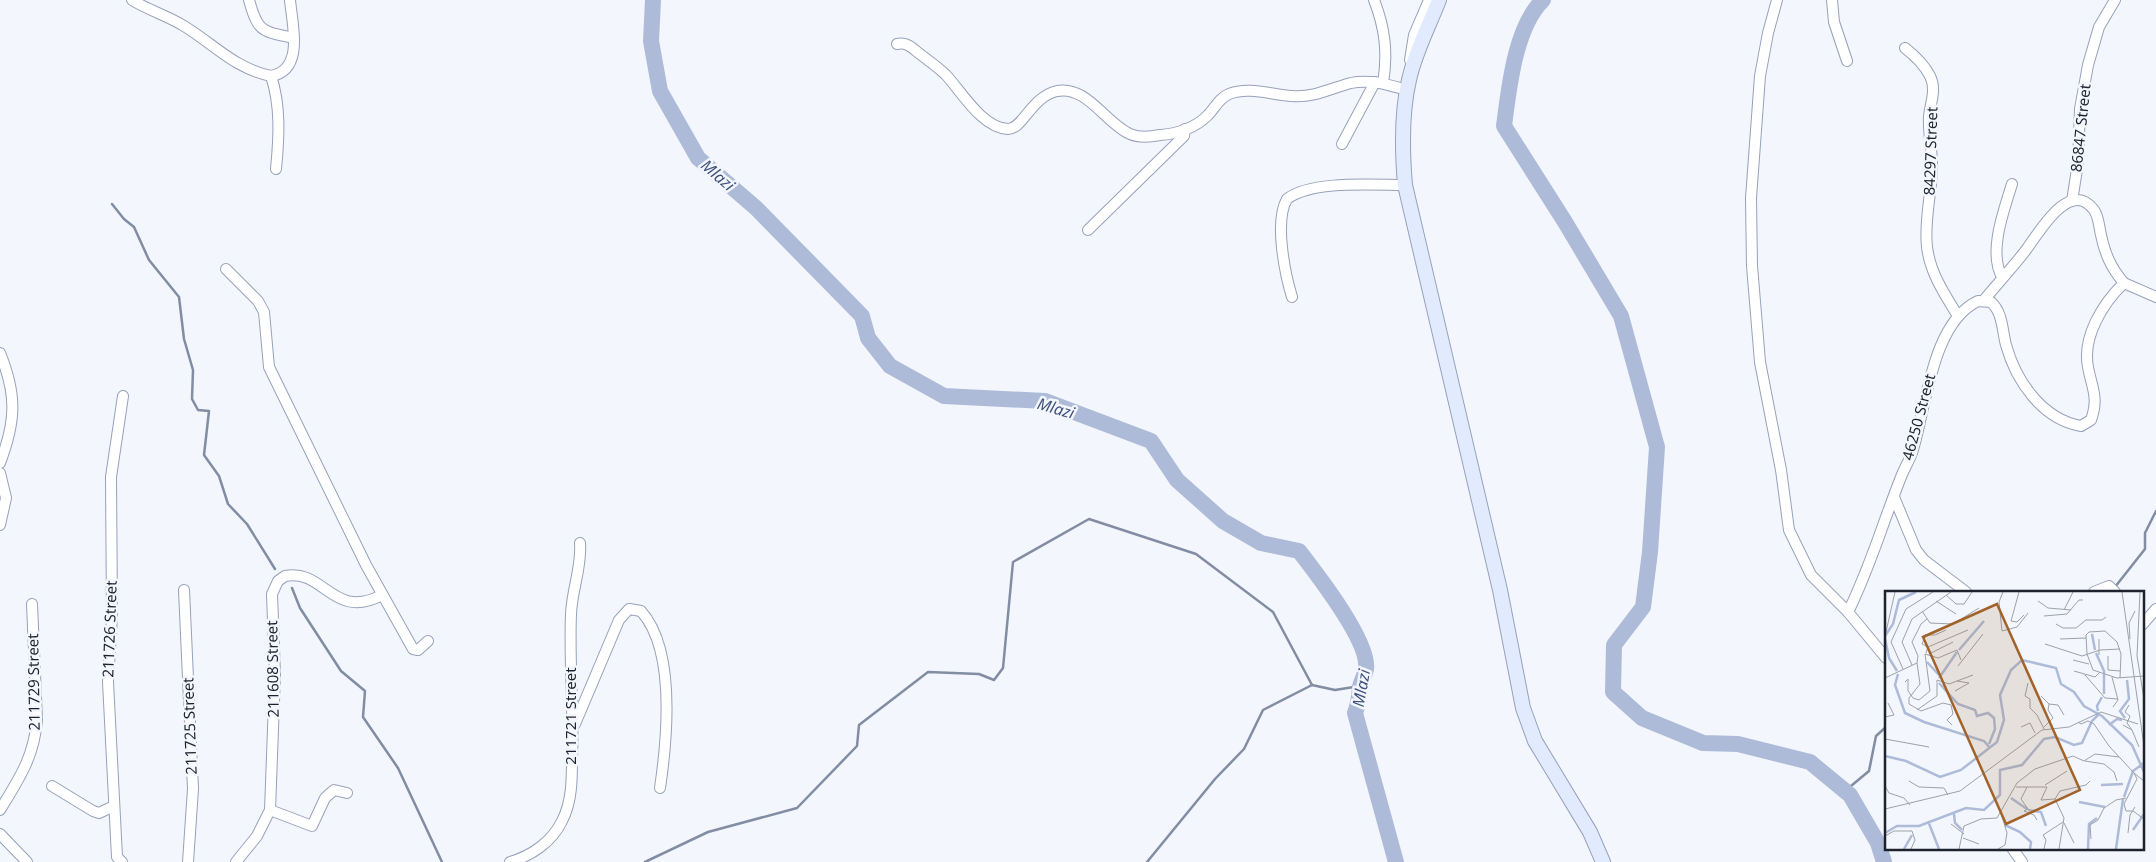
<svg xmlns="http://www.w3.org/2000/svg" width="2156" height="862" viewBox="0 0 2156 862" font-family="'Noto Sans',sans-serif">
	<style>
		.lines { fill: none; stroke-linecap: round; stroke-linejoin: round }
		.stream { stroke: #828da4; stroke-width: 2.5 }
		.river { stroke: #aebbd8; stroke-width: 16 }
		.street-casing { stroke: #96a1bb; stroke-width: 12 }
		.secondary-casing { stroke: #96a1bb; stroke-width: 16 }
		.street { stroke: #fff; stroke-width: 10 }
		.secondary { stroke: #e2eafe; stroke-width: 14 }
		.labels { text-anchor: middle; stroke-width: 5; stroke-linejoin: round; paint-order: stroke }
		.street-label { font-size: 15px; fill: #1d222c; stroke: #f3f6fc }
		.water-label { font-size: 16px; font-style: italic; fill: #40527c; stroke: #f3f6fc }
		.inset-river { fill: none; stroke: #aebbd8; stroke-width: 2.5 }
		.inset-road { fill: none; stroke: #9da1a9; stroke-width: 1 }
		.view { fill: #a2632a; fill-opacity: 0.15; stroke: #a2632a; stroke-width: 2.5 }
		.inset-edge { fill: none; stroke: #1d222c; stroke-width: 2.5 }
	</style>
	<rect width="100%" height="100%" fill="#f3f6fc"/>
	<g class="lines">
		<g class="stream">
			<polyline points="112,204 124,219 134,227 149,260 179,297 184,339 193,370 192,399 198,410 209,411 204,455 219,476 228,504 247,524 275,569"/>
			<polyline points="2115,587 2145,549 2145,533 2156,511"/>
			<polyline points="292,588 300,608 341,671 365,691 363,717 398,768 442,862"/>
			<polyline points="1845,791 1869,771 1876,736 1886,727"/>
			<polyline points="645,862 708,832 797,808 857,746 859,725 928,672 979,674 994,680 1003,668 1013,562 1089,519 1196,554 1273,612 1312,685"/>
			<polyline points="1147,862 1215,779 1244,749 1263,710 1312,685 1335,690 1360,686"/>
		</g>
		<g class="river">
			<path d="M 653,0 L 651,41 L 660,91 L 698,158 L 756,208 L 862,316 L 868,338 L 890,366 L 944,396 L 1045,401 L 1151,441 L 1177,480 L 1223,521 L 1261,543 L 1299,551 C 1316,573 1370,642 1366,669 C 1365,675 1361,681 1360,687 C 1359,697 1359,703 1355,713 L 1396,862"/>
			<path d="M 1543,0 C 1515,27 1509,88 1504,126 L 1565,222 L 1621,316 L 1657,447 L 1650,552 L 1643,607 L 1614,645 L 1613,692 L 1642,718 L 1703,743 L 1738,744 L 1810,762 L 1850,795 L 1878,843 L 1884,862"/>
		</g>
		<g class="street-casing">
			<g id="street">
				<path d="M 132,0 C 148,10 168,16 184,26 C 215,45 234,68 271,76 C 305,70 292,24 290,0"/>
				<path d="M 249,0 C 258,33 262,31 294,38"/>
				<path d="M 1374,0 C 1385,28 1388,53 1383,83"/>
				<polyline points="1777,0 1768,33 1760,76 1751,198 1752,266 1760,362 1781,470 1789,530 1811,575 1848,612 1886,658"/>
				<polyline points="1832,0 1834,22 1847,61"/>
				<path d="M 897,44 C 908,42 912,48 920,54 C 929,61 938,67 946,75 C 961,91 982,128 1008,129 C 1023,129 1031,97 1057,91 C 1087,85 1106,124 1130,134 C 1139,138 1150,137 1160,135 C 1176,134 1196,128 1208,115 C 1215,108 1219,98 1229,94 C 1249,86 1272,95 1292,96 C 1313,98 1332,88 1351,83 C 1370,79 1389,85 1407,90"/>
				<path d="M 1905,48 C 1914,55 1925,66 1930,76 C 1937,90 1930,103 1929,117 C 1928,135 1933,153 1932,171 C 1931,196 1924,221 1927,247 C 1930,273 1945,295 1958,316"/>
				<polyline points="1410,60 1414,35 1429,0"/>
				<path d="M 271,76 C 281,106 279,138 276,169"/>
				<polyline points="1342,144 1375,82"/>
				<polyline points="2072,201 2078,163 2080,109 2088,65 2099,27 2115,0"/>
				<polyline points="1088,230 1184,136 1185,129"/>
				<polyline points="226,269 258,301 264,312 269,367 366,565 413,649 418,650 428,641"/>
				<path d="M 2002,277 C 1988,252 2004,210 2012,184"/>
				<path d="M 1292,297 C 1285,274 1274,221 1287,199 C 1312,180 1373,185 1405,185"/>
				<path d="M 1984,300 C 1998,283 2013,267 2026,250 C 2038,234 2070,177 2094,210 C 2099,217 2099,227 2101,235 C 2105,254 2111,268 2124,283"/>
				<path d="M 0,353 C 17,395 16,421 0,463"/>
				<polyline points="0,473 6,498 0,525"/>
				<polyline points="1894,497 1916,550 1924,560 1966,592"/>
				<polyline points="184,590 193,789 188,862"/>
				<polyline points="2094,592 2109,586 2115,592"/>
				<path d="M 1848,612 C 1870,568 1883,522 1901,477 C 1904,469 1909,461 1912,453 C 1926,410 1931,323 1978,301 L 1991,302 C 2003,313 2002,330 2006,345 C 2016,381 2042,419 2081,426 L 2091,420 C 2099,397 2092,389 2088,367 C 2082,337 2103,303 2124,283 L 2156,297"/>
				<polyline points="2142,625 2156,609"/>
				<path d="M 575,724 L 619,620 L 629,609 L 641,611 C 676,650 667,740 660,788"/>
				<polyline points="52,786 93,811 99,813 114,806"/>
				<path d="M 0,810 C 19,779 34,757 37,720 L 32,604"/>
				<polyline points="270,810 312,826 325,798 334,790 347,793"/>
				<polyline points="0,834 27,862"/>
				<polyline points="2012,848 2022,862"/>
				<polyline points="122,862 117,857 108,682 112,616 111,477 123,396"/>
				<path d="M 236,862 L 257,836 L 270,810 L 275,675 L 272,594 L 278,581 L 285,576 C 324,568 333,621 382,595"/>
				<path d="M 510,862 C 531,856 552,842 562,821 C 572,802 572,779 572,758 C 574,710 569,662 571,614 C 572,589 582,567 580,543"/>
			</g>
		</g>
		<g class="secondary-casing">
			<path id="secondary" d="M 1439,0 C 1429,26 1415,52 1409,80 C 1401,114 1402,150 1405,185 L 1500,590 L 1523,708 L 1535,741 L 1590,832 L 1603,862"/>
		</g>
		<use href="#street" class="street"/>
		<use href="#secondary" class="secondary"/>
	</g>
	<g class="labels">
		<g class="street-label">
			<text transform="translate(2081 128) rotate(-84)" y="5">86847 Street</text>
			<text transform="translate(1931 151) rotate(-88)" y="5">84297 Street</text>
			<text transform="translate(1919 417) rotate(-75)" y="5">46250 Street</text>
			<text transform="translate(110 629) rotate(-88)" y="5">211726 Street</text>
			<text transform="translate(273 669) rotate(-91)" y="5">211608 Street</text>
			<text transform="translate(34 682) rotate(-91)" y="5">211729 Street</text>
			<text transform="translate(571 716) rotate(-90)" y="5">211721 Street</text>
			<text transform="translate(190 726) rotate(-92)" y="5">211725 Street</text>
		</g>
		<g class="water-label">
			<text transform="translate(718 175) rotate(41)" y="6">Mlazi</text>
			<text transform="translate(1056 408) rotate(16)" y="6">Mlazi</text>
			<text transform="translate(1361 688) rotate(-80)" y="6">Mlazi</text>
		</g>
	</g>
	<g transform="translate(1885 591)">
		<rect width="259" height="259" fill="#f3f6fc"/>
		<path class="inset-river" d="M 207,43 L 210,59M 0,45 L 8,33 L 14,9 L 31,1M 0,48 L 4,67 L 12,80M 74,59 L 99,30M 211,62 L 219,80 L 219,103M 42,71 L 54,84M 13,83 L 10,94 L 20,122 L 39,131 L 99,150 L 105,157M 54,87 L 72,61M 54,92 L 73,113 L 90,119 L 92,125 L 103,122 L 109,127 L 110,138 L 104,153M 213,120 L 212,115 L 217,106M 240,127 L 235,120 L 244,108 L 242,89M 224,134 L 232,128 L 237,129M 0,165 L 21,170 L 55,186 L 76,179 L 112,151 L 119,129 L 115,104 L 126,79 L 137,69 L 171,77 L 176,93 L 189,101 L 199,115 L 217,125 L 247,154 L 259,181M 216,194 L 238,193M 239,206 L 248,180 L 259,172M 126,207 L 142,218M 194,211 L 220,216M 143,219 L 156,221 L 161,235M 69,223 L 70,232 L 77,239M 43,230 L 54,258M 120,234 L 135,241 L 146,251 L 145,258M 248,239 L 259,223M 0,242 L 12,235 L 34,235 L 81,217 L 99,219 L 115,204 L 115,179 L 137,174 L 159,148 L 170,146 L 189,154 L 197,152 L 207,130 L 214,123M 19,258 L 27,244M 203,258 L 204,233 L 212,227M 231,258 L 238,208"/>
		<path class="inset-road" d="M 118,1 L 114,11 L 117,40 L 132,36 L 143,22M 134,1 L 126,30 L 132,31 L 139,24M 237,1 L 259,155M 255,1 L 252,65 L 259,108M 61,4 L 71,13 L 79,13 L 87,1M 51,10 L 71,23M 153,10 L 163,17 L 186,19M 179,19 L 188,1M 37,20 L 45,32 L 68,33 L 94,17M 159,25 L 182,23 L 194,9 L 198,9M 171,33 L 178,37 L 191,37 L 201,29 L 217,29 L 221,26M 1,41 L 10,1M 204,41 L 201,44 L 202,63 L 208,79 L 232,87 L 259,85M 204,41 L 220,40 L 232,51 L 236,63 L 235,87M 41,43 L 37,53 L 43,56M 40,44 L 50,44 L 61,39M 175,48 L 201,47M 214,48 L 214,64M 245,48 L 244,32 L 250,20M 160,53 L 197,65 L 215,59 L 235,58M 41,62 L 43,56 L 83,39M 44,63 L 68,51M 223,65 L 223,79 L 235,80M 188,69 L 204,73M 32,72 L 35,93 L 24,107 L 24,113 L 36,120 L 58,112 L 66,114 L 68,123 L 62,129 L 67,134M 32,72 L 33,65 L 27,51 L 36,33 L 42,28M 27,74 L 17,51 L 27,28 L 66,1M 73,75 L 98,43M 18,78 L 6,51 L 21,18 L 48,1M 189,80 L 210,86 L 215,81M 200,84 L 220,107 L 233,108M 227,86 L 233,109 L 228,116M 0,87 L 32,72M 20,91 L 23,88 L 23,100 L 28,107 L 34,109 L 45,100 L 40,63 L 53,67 L 72,59 L 76,69M 143,92 L 140,105 L 145,108 L 145,117 L 152,124 L 159,138M 70,100 L 84,92 L 72,90M 156,105 L 164,113 L 163,119 L 168,127 L 159,136M 164,113 L 173,114 L 179,124M 32,119 L 52,105 L 52,89 L 64,93 L 88,84M 0,126 L 9,124 L 3,112M 193,131 L 196,133 L 203,130 L 209,133 L 224,155 L 249,182M 238,134 L 247,139 L 242,132 L 245,125 L 240,121 L 244,114M 136,136 L 145,132 L 150,142M 247,139 L 254,156M 0,148 L 44,156M 200,170 L 219,173 L 229,181 L 232,190M 24,190 L 34,196 L 59,197 L 63,204M 259,190 L 249,182 L 252,188 L 239,213 L 241,220 L 248,220 L 259,228M 160,194 L 182,180M 0,195 L 4,202 L 19,207 L 25,214M 131,196 L 162,196 L 156,209 L 170,208 L 179,227 L 174,258M 142,196 L 136,208 L 143,218 L 139,220 L 149,224 L 152,229M 170,208 L 175,200 L 201,194 L 205,190M 0,218 L 75,200 L 157,139 L 184,136 L 216,121 L 253,133M 179,232 L 189,252M 66,233 L 79,243M 243,242 L 245,224 L 250,216M 0,245 L 9,240 L 27,240 L 30,249 L 26,258M 78,247 L 94,253M 206,248 L 205,234 L 213,229 L 219,217 L 231,209 L 241,207M 74,258 L 79,235 L 96,228 L 112,227 L 132,192 L 150,178 L 188,165 L 199,170 L 210,163 L 234,166M 113,258 L 120,254 L 122,242 L 116,222M 159,258 L 161,249 L 158,244 L 178,231"/>
		<path class="view" d="M 112,13 L 195,199 L 121,233 L 38,46 Z"/>
		<rect width="259" height="259" class="inset-edge"/>
	</g>
</svg>
